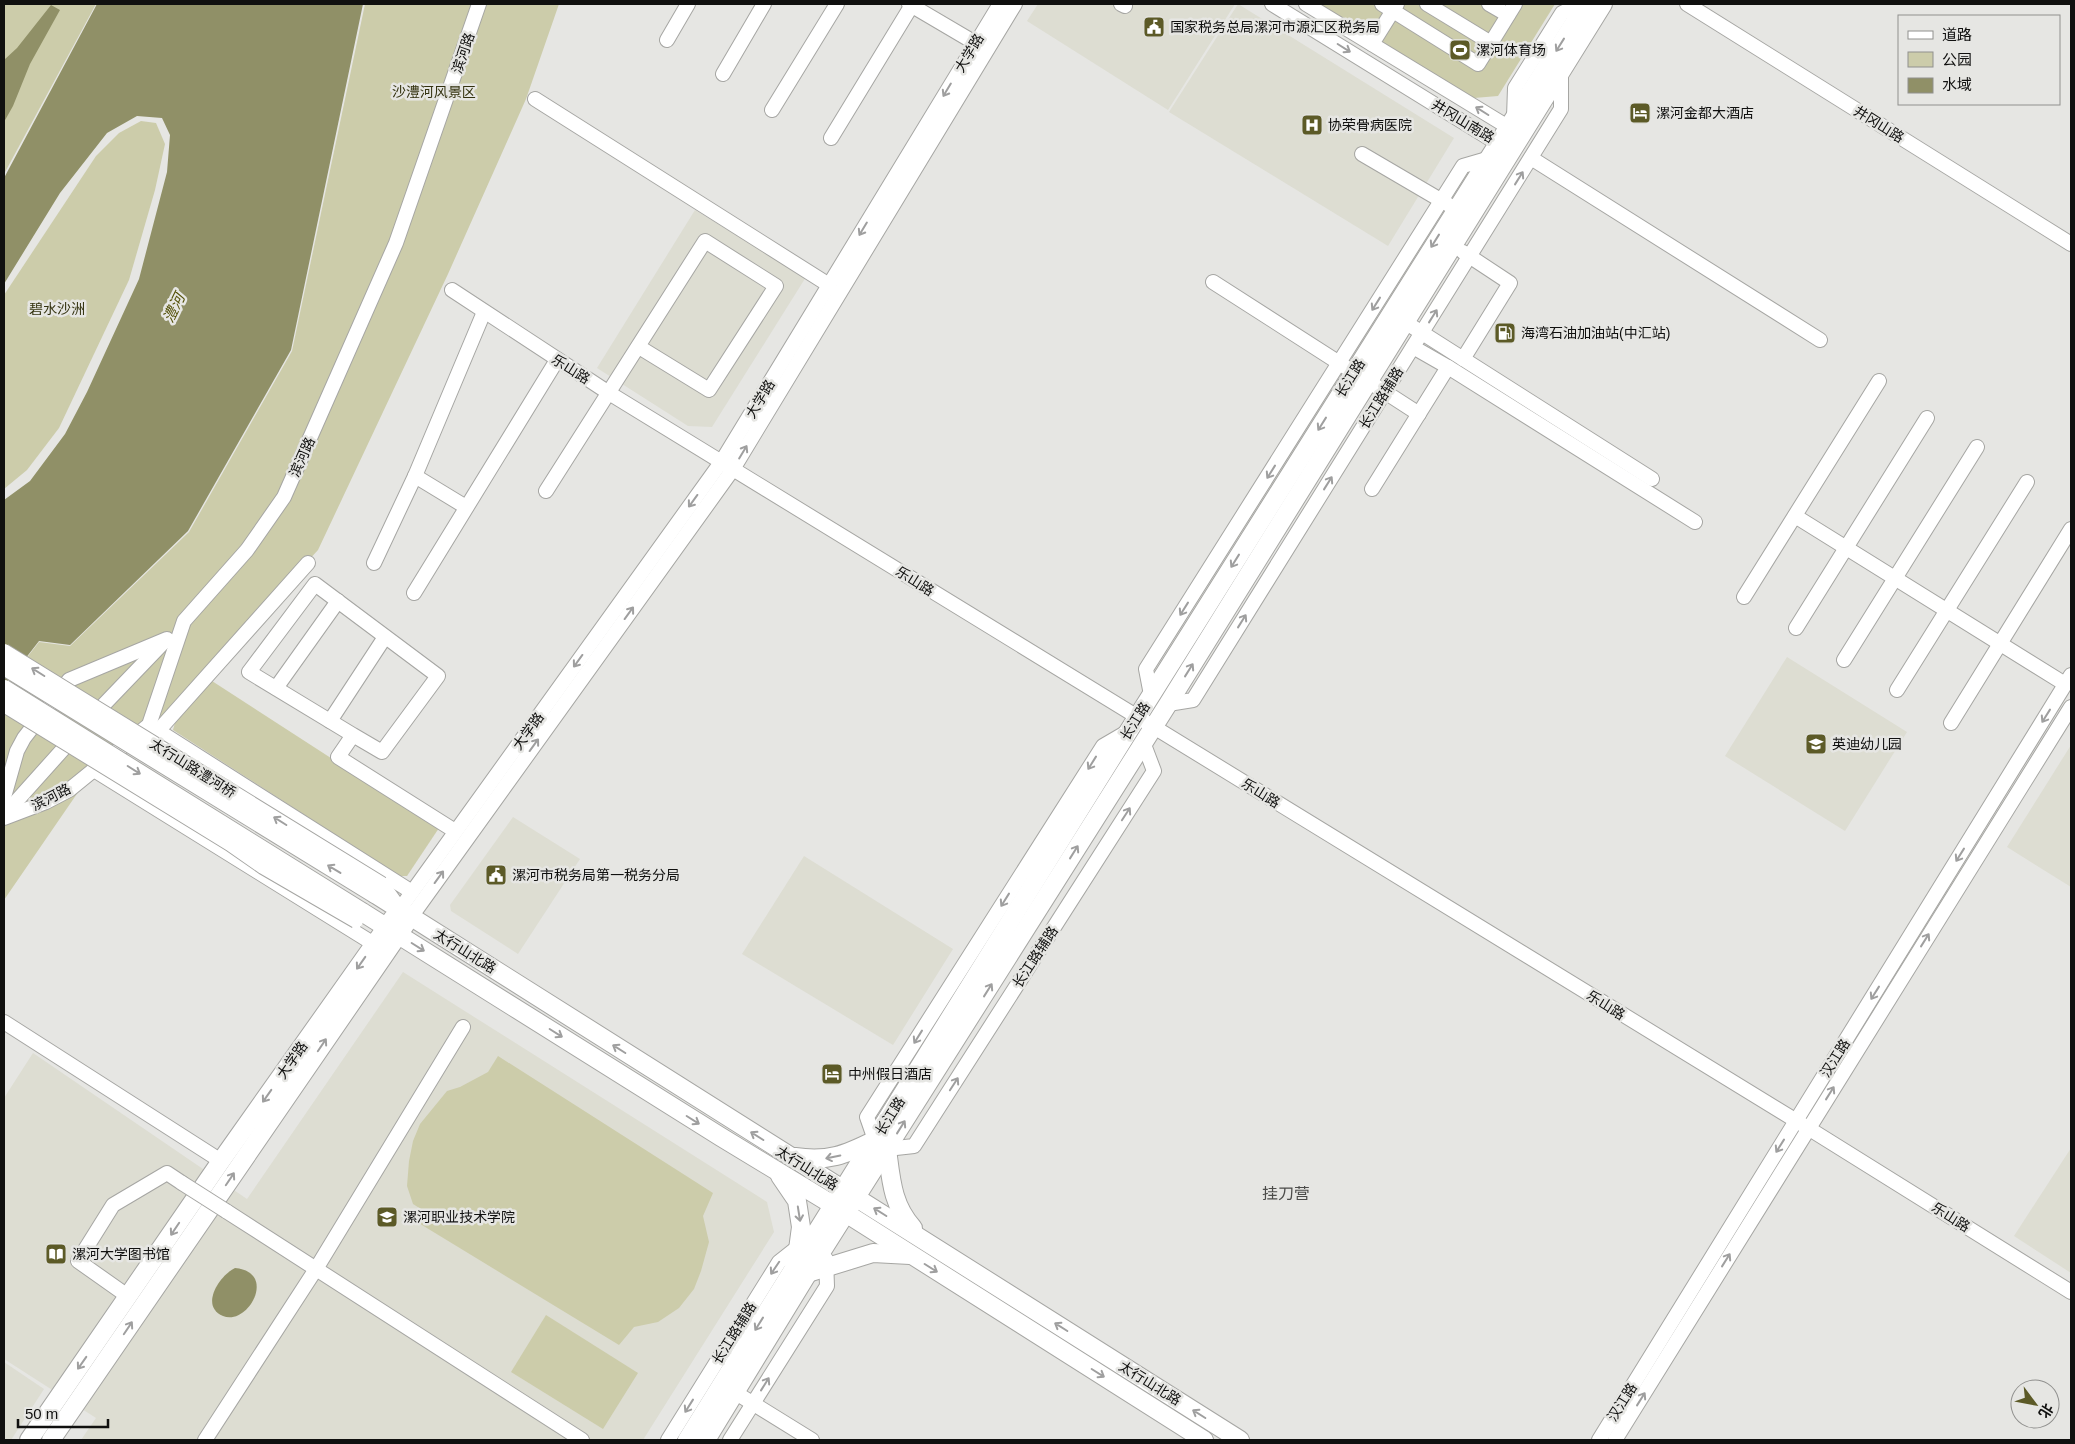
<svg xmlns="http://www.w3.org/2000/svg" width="2075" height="1444" viewBox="0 0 2075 1444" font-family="Arial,'Noto Sans SC',sans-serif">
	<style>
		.built { fill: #ddddd2 }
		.green { fill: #cca }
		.water { fill: #909067 }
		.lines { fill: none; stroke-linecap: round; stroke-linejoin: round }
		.minor-casing { stroke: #a6a6a3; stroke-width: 16 }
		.major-casing { stroke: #a6a6a3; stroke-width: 20 }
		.minor { stroke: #fff; stroke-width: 14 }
		.major { stroke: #fff; stroke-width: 18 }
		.minor-bridge-casing { stroke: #a6a6a3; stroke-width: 16; stroke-linecap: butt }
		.major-bridge-casing { stroke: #a6a6a3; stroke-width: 20; stroke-linecap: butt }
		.minor-bridge { stroke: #fff; stroke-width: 14 }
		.major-bridge { stroke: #fff; stroke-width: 18 }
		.oneway { stroke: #9f9f9f }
		.labels { text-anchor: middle; stroke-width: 5; stroke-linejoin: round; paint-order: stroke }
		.poi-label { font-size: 14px; fill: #10100f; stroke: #e6e6e3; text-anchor: start }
		.street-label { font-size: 14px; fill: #10100f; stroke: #e6e6e3 }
		.park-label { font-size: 14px; fill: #33320f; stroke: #e6e6e3 }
		.water-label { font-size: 15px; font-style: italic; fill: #535007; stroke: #e6e6e3 }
		.quarter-label { font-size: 16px; fill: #4c4c4a; stroke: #e6e6e3 }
	</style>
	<rect width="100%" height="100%" fill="#e6e6e3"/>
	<g class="built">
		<polygon points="1038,4 1235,4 1168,110 1027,21"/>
		<polygon points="1238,4 1454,138 1388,246 1169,112"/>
		<polygon points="695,210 806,277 712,427 688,426 597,368"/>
		<polygon points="1787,657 1907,732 1845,831 1725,756"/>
		<polygon points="2071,745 2071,887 2007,847"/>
		<polygon points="513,817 580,859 518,954 451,911 450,905"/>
		<polygon points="804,856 953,949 893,1045 742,954"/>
		<polygon points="403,972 767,1202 774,1232 643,1440 81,1440 96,1418 4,1359 4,1098 33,1053 247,1199"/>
		<polygon points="2071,1148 2071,1273 2014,1236"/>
		<polygon points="4,1362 44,1389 11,1440 4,1440"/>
	</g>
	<g class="green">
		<polygon points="4,4 96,4 4,174"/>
		<polygon points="365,4 559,4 526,99 448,274 318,550 165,716 137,726 83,785 4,900 4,687 39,642 70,646 189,532 292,351"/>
		<polygon points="1319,4 1555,4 1498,96 1474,98"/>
		<polygon points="141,121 156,123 165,144 155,190 129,280 59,428 27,470 4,489 4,295 96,156 119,133"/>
		<polygon points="212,681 439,828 407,876 399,876 173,730 176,719"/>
		<polygon points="498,1056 713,1193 703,1216 709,1242 701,1271 694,1289 679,1308 658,1322 634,1327 619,1345 417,1222 424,1211 413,1204 407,1186 409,1161 413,1141 420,1124 447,1091 460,1087 488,1072"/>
		<polygon points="546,1315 638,1373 603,1429 511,1372"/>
	</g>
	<g class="water">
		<polygon points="97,4 363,4 291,350 188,531 70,645 39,641 4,686 4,500 30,481 65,434 87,392 139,279 167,172 170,135 162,118 137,116 107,133 60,193 4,284 4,178"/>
		<polygon points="51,5 60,10 30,64 13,106 4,122 4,60 17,48"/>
		<path d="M 235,1268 C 278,1272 248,1326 223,1316 C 199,1306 220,1275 235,1268 Z"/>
	</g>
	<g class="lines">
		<g class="minor-casing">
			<g id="minor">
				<polyline points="909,4 982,47"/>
				<polyline points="1121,4 1125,6"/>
				<polyline points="1272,4 1497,143 1515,144 1508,127 1306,4"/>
				<polyline points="1382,4 1478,64 1515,4"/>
				<polyline points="1427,4 1491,43"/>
				<polyline points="1489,4 1508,15"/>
				<polyline points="1687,4 2071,244"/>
				<polyline points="667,40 688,4"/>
				<polyline points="1372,44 1397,4"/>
				<polyline points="723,74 764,4"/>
				<polyline points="535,99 829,285"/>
				<polyline points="772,110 837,4"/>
				<polyline points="1514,117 1515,88 1562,13 1580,4"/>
				<polyline points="831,138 912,5"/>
				<polyline points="1362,154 1449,205"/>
				<polyline points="1531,158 1820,340"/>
				<polyline points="1463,252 1510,283 1463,359"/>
				<polyline points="1213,282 1347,368"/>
				<polyline points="452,290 609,393 1808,1128 2071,1292"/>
				<polyline points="1405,322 1652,479"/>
				<polyline points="1413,347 1448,367"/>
				<polyline points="1368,381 1419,414"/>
				<polyline points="415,476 466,507"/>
				<polyline points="1372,489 1448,367 1695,522"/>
				<polyline points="546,491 705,241 776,286 709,390 639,347"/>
				<polyline points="1795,516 2065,684"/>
				<polyline points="374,563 415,476 484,312"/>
				<polyline points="414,593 557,360"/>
				<polyline points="1744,597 1879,381"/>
				<polyline points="1796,628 1927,418"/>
				<polyline points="1844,660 1977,447"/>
				<polyline points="276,688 338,601"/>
				<polyline points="1897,690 2027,482"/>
				<polyline points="1151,695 1146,669 1463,166 1487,159"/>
				<polyline points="1168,704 1193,700 1561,109 1561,70"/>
				<polyline points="91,718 163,643"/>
				<polyline points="330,721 385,637"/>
				<polyline points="1951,723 2071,529"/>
				<polyline points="149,725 412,892"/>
				<polyline points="158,731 308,563"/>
				<polyline points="353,735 249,672 315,584 438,676 382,752 353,735 338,757 455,831"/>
				<polyline points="94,770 374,944"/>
				<polyline points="4,797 17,751 24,738 69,680 167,639"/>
				<polyline points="4,815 74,737"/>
				<polyline points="4,818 46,802 69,790 149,725 184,621 247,550 284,497 396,243 479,4"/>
				<polyline points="382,884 400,909 722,461 1000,4"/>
				<polyline points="411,917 733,469 1015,4"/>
				<polyline points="4,1022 221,1161"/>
				<polyline points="875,1140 867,1117 1103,746 1127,732"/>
				<polyline points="887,1149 914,1146 1154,771 1143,742"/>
				<polyline points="226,1211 582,1440"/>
				<polyline points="129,1297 78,1261 113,1205 167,1173 182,1183"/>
				<polyline points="736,1393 812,1440"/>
				<polyline points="205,1440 316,1269 463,1027"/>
				<polyline points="668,1440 779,1262 803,1243"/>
				<polyline points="730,1440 827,1286 826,1259"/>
				<polyline points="1599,1440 2071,675"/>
				<polyline points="1615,1440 2071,707"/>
			</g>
		</g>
		<g class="major-casing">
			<g id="major">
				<polyline points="375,894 1240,1440"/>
				<polyline points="362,912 721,1137 833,1205 1204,1440"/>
				<path d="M 887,1149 C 891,1179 892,1205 913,1228"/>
				<path d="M 795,1157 C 828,1162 845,1155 875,1140"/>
				<polyline points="780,1176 797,1201 801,1227 797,1257"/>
				<polyline points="808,1273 873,1253 910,1255"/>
				<polyline points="29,1440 221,1161 393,918"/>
				<polyline points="51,1440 405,925"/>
				<polyline points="687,1440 1128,732 1586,4"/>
				<polyline points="706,1440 808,1273 1168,704 1603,4"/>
			</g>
		</g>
		<use href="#minor" class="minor"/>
		<use href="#major" class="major"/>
		<g class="minor-bridge-casing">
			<g id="minor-bridge">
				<polyline points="4,651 382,884"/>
				<polyline points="4,705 230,844 263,867 356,921"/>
				<polyline points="182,1183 226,1211"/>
			</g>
		</g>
		<g class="major-bridge-casing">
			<g id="major-bridge">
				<polyline points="4,666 375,894"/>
				<polyline points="4,689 362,912"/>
			</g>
		</g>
		<use href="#minor-bridge" class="minor-bridge"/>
		<use href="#major-bridge" class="major-bridge"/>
	</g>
	<defs><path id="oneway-shaft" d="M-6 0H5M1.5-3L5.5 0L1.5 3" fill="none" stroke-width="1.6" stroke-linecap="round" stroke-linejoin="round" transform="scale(1.25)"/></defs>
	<g class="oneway">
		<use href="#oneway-shaft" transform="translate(1560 45) rotate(122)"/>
		<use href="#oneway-shaft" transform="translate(1344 48) rotate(32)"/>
		<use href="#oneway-shaft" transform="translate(947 90) rotate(121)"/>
		<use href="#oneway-shaft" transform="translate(1482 111) rotate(-148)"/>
		<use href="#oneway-shaft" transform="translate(1519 178) rotate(-58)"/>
		<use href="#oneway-shaft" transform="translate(863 229) rotate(121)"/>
		<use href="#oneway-shaft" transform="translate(1435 241) rotate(122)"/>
		<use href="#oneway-shaft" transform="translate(1376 304) rotate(122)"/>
		<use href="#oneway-shaft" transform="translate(1433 316) rotate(-58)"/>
		<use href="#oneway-shaft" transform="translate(1322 424) rotate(122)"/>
		<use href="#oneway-shaft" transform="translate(743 452) rotate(-59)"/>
		<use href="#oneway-shaft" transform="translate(1271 472) rotate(122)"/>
		<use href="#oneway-shaft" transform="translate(1328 483) rotate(-58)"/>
		<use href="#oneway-shaft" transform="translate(693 501) rotate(126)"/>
		<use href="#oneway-shaft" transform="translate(1235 561) rotate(122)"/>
		<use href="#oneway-shaft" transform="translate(1184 609) rotate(122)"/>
		<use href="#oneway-shaft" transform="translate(629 613) rotate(-54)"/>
		<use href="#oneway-shaft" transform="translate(1242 621) rotate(-58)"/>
		<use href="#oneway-shaft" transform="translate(578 661) rotate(126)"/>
		<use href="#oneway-shaft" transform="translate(1189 670) rotate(-58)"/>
		<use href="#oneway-shaft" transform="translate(38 672) rotate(-148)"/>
		<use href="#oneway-shaft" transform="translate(2046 716) rotate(122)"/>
		<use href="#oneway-shaft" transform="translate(534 745) rotate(-54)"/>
		<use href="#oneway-shaft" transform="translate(1092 763) rotate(122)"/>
		<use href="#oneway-shaft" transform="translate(134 770) rotate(32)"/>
		<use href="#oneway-shaft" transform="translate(1126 814) rotate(-57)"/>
		<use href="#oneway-shaft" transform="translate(280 821) rotate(-148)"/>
		<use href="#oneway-shaft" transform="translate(1074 852) rotate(-58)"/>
		<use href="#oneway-shaft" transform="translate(1960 855) rotate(122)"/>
		<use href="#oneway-shaft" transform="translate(334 869) rotate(-149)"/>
		<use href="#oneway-shaft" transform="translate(439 877) rotate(-54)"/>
		<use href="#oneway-shaft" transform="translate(1005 900) rotate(122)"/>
		<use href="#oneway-shaft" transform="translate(1925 940) rotate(-58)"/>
		<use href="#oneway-shaft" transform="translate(418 947) rotate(32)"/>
		<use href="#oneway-shaft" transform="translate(361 963) rotate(125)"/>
		<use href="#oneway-shaft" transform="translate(988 990) rotate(-58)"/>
		<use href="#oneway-shaft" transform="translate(1875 993) rotate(122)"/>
		<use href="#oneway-shaft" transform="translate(556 1033) rotate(32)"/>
		<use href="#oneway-shaft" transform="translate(918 1037) rotate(122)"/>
		<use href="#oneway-shaft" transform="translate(322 1045) rotate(-56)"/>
		<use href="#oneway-shaft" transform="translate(619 1049) rotate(-148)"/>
		<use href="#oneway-shaft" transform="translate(954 1084) rotate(-57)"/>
		<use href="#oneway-shaft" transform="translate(1830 1093) rotate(-58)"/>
		<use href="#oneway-shaft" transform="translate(267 1096) rotate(125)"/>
		<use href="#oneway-shaft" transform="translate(693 1120) rotate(32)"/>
		<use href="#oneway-shaft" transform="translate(901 1127) rotate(-58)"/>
		<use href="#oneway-shaft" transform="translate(757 1136) rotate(-148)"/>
		<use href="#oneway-shaft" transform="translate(1780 1146) rotate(122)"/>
		<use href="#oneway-shaft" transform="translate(833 1157) rotate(168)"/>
		<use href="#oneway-shaft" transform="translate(230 1179) rotate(-56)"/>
		<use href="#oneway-shaft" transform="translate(880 1212) rotate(-148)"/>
		<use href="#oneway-shaft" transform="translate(799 1214) rotate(81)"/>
		<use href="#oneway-shaft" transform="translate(175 1229) rotate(124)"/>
		<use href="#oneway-shaft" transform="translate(1726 1260) rotate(-58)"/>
		<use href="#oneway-shaft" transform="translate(775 1268) rotate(124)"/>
		<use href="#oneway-shaft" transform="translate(931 1268) rotate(32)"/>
		<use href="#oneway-shaft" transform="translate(759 1324) rotate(122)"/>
		<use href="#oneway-shaft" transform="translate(1061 1327) rotate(-148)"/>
		<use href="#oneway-shaft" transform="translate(128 1328) rotate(-56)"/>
		<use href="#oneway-shaft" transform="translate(82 1363) rotate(125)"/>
		<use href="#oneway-shaft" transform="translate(1098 1373) rotate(32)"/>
		<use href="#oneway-shaft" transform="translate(765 1384) rotate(-58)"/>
		<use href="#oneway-shaft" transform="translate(1641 1399) rotate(-58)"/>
		<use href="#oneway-shaft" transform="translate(689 1406) rotate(122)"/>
		<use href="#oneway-shaft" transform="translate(1199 1414) rotate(-148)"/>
	</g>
	<defs>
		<g id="civic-square" transform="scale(1.125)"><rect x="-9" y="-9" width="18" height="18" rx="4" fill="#5c5a27" stroke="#e6e6e3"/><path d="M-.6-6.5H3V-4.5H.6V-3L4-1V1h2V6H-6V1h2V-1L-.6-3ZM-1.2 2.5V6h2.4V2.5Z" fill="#fff"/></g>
		<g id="stadium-square" transform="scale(1.125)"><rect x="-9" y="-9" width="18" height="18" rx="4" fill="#5c5a27" stroke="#e6e6e3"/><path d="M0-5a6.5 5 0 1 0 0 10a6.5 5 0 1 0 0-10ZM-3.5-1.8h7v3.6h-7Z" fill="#fff"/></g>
		<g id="hotel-square" transform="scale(1.125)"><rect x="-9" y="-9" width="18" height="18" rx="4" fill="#5c5a27" stroke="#e6e6e3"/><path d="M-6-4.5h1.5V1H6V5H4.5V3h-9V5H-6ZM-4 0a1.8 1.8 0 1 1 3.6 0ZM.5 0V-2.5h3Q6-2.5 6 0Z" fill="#fff"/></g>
		<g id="hospital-square" transform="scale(1.125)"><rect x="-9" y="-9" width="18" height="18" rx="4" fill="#5c5a27" stroke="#e6e6e3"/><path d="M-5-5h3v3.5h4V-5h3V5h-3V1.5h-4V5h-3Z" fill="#fff"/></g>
		<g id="fuel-square" transform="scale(1.125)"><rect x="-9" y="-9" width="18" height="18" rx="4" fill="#5c5a27" stroke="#e6e6e3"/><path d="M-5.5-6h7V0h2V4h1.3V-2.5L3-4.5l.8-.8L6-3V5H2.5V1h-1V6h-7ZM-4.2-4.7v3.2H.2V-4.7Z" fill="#fff"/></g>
		<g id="school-square" transform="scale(1.125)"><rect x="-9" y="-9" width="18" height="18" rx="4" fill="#5c5a27" stroke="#e6e6e3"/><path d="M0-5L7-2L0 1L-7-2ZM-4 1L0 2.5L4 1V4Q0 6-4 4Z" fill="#fff"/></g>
		<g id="university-square" transform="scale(1.125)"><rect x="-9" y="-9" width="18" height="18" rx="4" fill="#5c5a27" stroke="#e6e6e3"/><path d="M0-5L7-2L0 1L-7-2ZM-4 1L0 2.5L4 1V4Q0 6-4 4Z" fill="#fff"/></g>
		<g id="library-square" transform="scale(1.125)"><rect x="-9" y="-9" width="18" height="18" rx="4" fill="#5c5a27" stroke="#e6e6e3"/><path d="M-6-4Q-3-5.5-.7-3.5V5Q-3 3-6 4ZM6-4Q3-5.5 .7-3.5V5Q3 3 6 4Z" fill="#fff"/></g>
	</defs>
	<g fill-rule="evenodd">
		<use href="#civic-square" x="1154" y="27"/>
		<use href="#stadium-square" x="1460" y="50"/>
		<use href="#hotel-square" x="1640" y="113"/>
		<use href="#hospital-square" x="1312" y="125"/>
		<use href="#fuel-square" x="1505" y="333"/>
		<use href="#school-square" x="1816" y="744"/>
		<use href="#civic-square" x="496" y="875"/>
		<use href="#hotel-square" x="832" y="1074"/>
		<use href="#university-square" x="387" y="1217"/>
		<use href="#library-square" x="56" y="1254"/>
	</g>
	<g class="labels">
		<g class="poi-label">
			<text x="1170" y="32">国家税务总局漯河市源汇区税务局</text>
			<text x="1476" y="55">漯河体育场</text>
			<text x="1656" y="118">漯河金都大酒店</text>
			<text x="1328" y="130">协荣骨病医院</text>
			<text x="1521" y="338">海湾石油加油站(中汇站)</text>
			<text x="1832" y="749">英迪幼儿园</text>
			<text x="512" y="880">漯河市税务局第一税务分局</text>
			<text x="848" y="1079">中州假日酒店</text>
			<text x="403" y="1222">漯河职业技术学院</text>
			<text x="72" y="1259">漯河大学图书馆</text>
		</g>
		<g class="street-label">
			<text transform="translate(463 53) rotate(-71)" y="5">滨河路</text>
			<text transform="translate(969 53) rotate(-59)" y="5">大学路</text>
			<text transform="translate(1463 121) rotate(31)" y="5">井冈山南路</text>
			<text transform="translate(1879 124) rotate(32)" y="5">井冈山路</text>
			<text transform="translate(571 369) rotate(32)" y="5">乐山路</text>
			<text transform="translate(1350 378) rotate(-58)" y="5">长江路</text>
			<text transform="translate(1381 398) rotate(-58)" y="5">长江路辅路</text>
			<text transform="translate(760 399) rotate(-59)" y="5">大学路</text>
			<text transform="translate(302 457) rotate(-66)" y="5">滨河路</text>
			<text transform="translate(915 581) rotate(32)" y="5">乐山路</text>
			<text transform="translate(1135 721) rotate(-58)" y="5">长江路</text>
			<text transform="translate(528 731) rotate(-54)" y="5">大学路</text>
			<text transform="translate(193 768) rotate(32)" y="5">太行山路澧河桥</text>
			<text transform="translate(1261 793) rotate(32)" y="5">乐山路</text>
			<text transform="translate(51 797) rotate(-27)" y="5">滨河路</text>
			<text transform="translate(465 951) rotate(32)" y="5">太行山北路</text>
			<text transform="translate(1035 957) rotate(-57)" y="5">长江路辅路</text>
			<text transform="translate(1606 1005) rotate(32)" y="5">乐山路</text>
			<text transform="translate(1835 1058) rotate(-58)" y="5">汉江路</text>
			<text transform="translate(292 1060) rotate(-55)" y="5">大学路</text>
			<text transform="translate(890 1116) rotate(-58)" y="5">长江路</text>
			<text transform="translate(807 1168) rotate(32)" y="5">太行山北路</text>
			<text transform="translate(1951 1217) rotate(32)" y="5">乐山路</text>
			<text transform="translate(734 1333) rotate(-58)" y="5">长江路辅路</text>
			<text transform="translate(1150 1383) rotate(32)" y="5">太行山北路</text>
			<text transform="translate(1622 1402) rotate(-58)" y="5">汉江路</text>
		</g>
		<g class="park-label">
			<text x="434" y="97">沙澧河风景区</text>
			<text x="57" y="314">碧水沙洲</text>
		</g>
		<g class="water-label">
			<text transform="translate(174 308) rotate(-64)" y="5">澧河</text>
		</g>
		<g class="quarter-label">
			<text x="1286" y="1199">挂刀营</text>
		</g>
	</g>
	<rect width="2075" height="1444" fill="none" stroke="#10100f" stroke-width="10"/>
	<rect x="1898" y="15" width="162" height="90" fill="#e6e6e3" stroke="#90908e"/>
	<rect x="1908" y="31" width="25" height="8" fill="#ffffff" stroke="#90908e"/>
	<text x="1942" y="40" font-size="15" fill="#10100f">道路</text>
	<rect x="1908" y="52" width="25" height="15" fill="#ccccaa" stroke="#90908e"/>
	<text x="1942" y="65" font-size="15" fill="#10100f">公园</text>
	<rect x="1908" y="78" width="25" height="15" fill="#909067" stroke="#90908e"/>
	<text x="1942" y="90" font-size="15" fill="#10100f">水域</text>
	<g transform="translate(2035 1404) rotate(122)"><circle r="24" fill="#e6e6e3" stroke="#90908e"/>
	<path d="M0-4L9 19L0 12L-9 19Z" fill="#5c5a27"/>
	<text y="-8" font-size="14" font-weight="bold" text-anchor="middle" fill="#10100f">北</text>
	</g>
	<path d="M18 1419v8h90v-8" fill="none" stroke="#10100f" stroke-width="2.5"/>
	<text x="25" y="1419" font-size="15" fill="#10100f" stroke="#e6e6e3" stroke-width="4" paint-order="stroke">50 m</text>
</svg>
